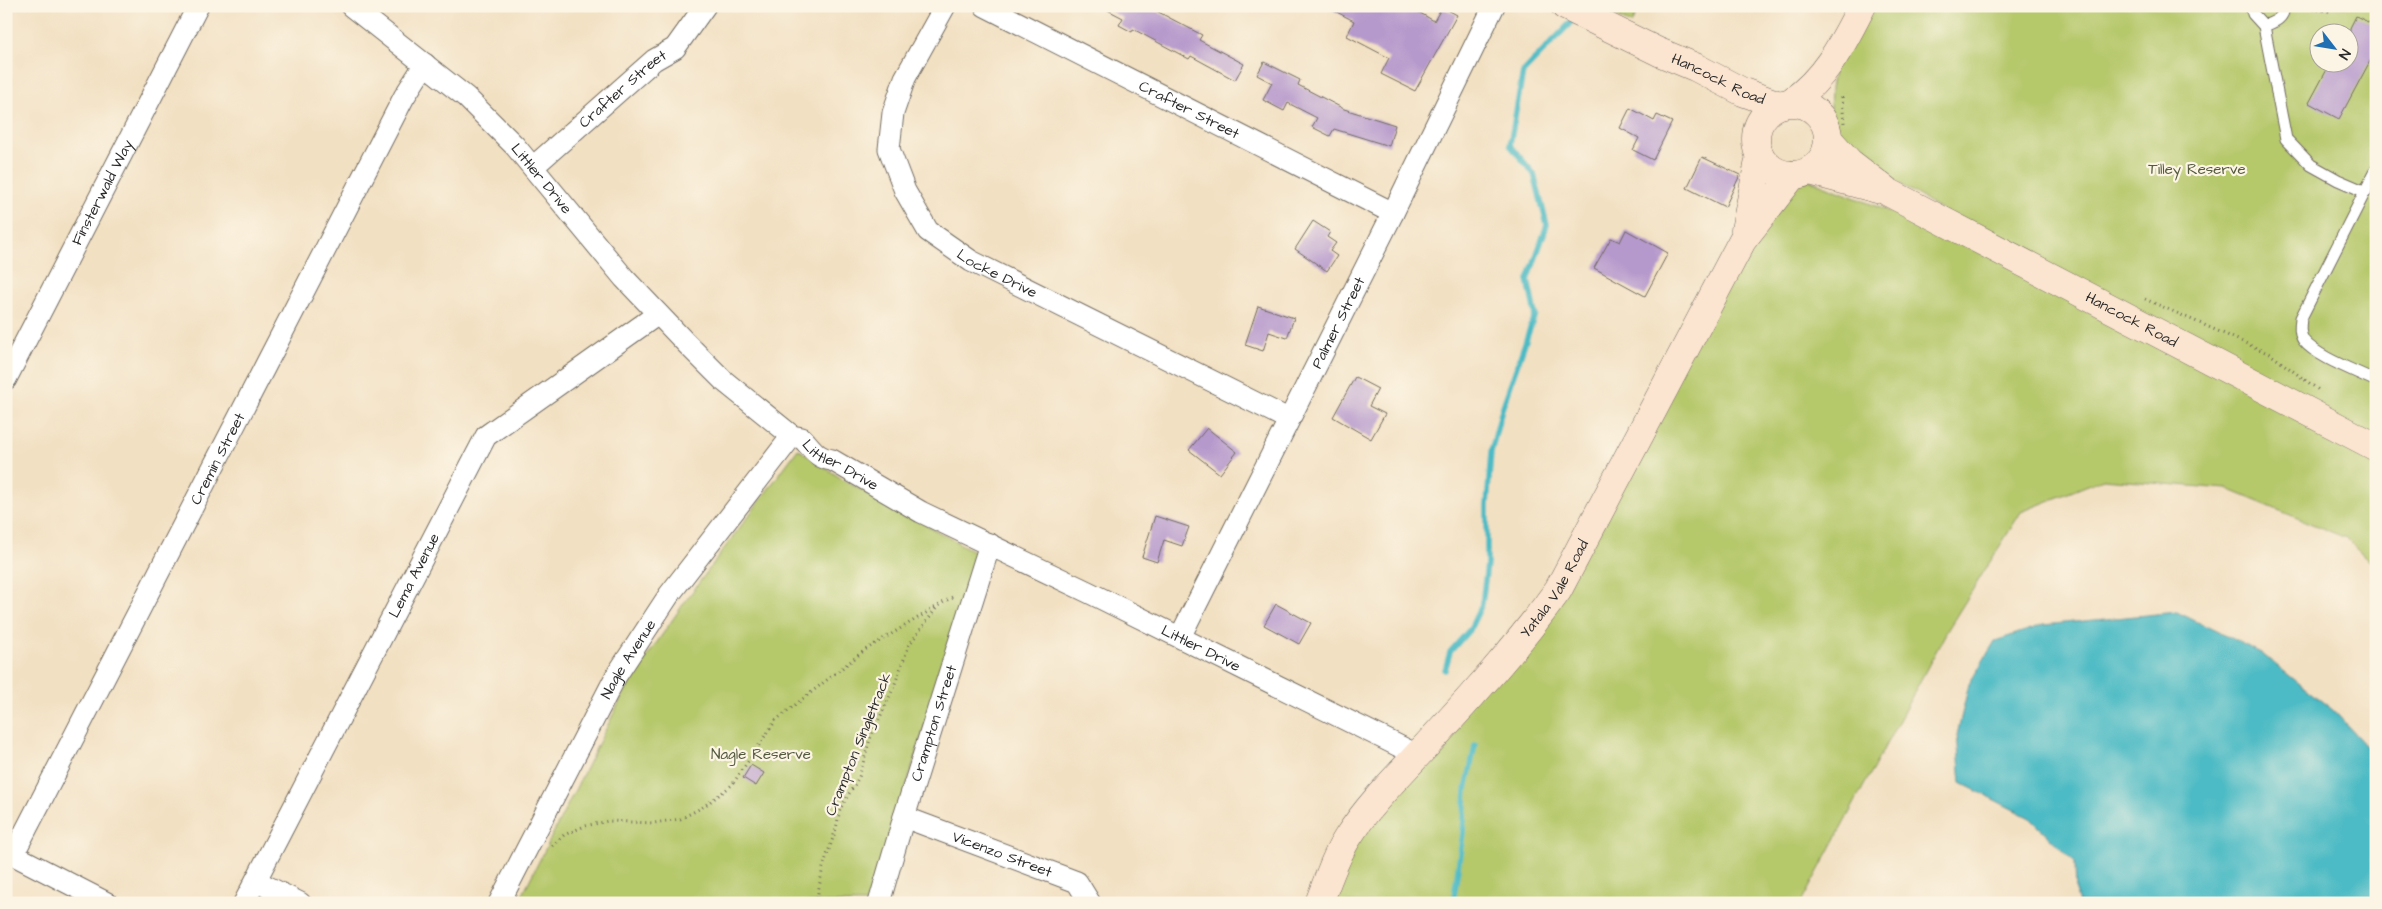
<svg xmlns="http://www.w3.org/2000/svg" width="2382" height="909" viewBox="0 0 2382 909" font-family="'Architects Daughter',sans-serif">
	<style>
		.green { fill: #b5c86b; stroke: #707a4b; fill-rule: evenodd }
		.water { fill: #4dbbc5; stroke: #3c7378 }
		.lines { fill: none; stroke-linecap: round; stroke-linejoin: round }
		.stream { stroke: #4dbbc5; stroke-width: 5.5 }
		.building { fill: #b699cc }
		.lane-casing { stroke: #716a60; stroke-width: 13 }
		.street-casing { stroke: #716a60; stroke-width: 23 }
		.secondary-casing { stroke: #716a60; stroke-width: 29 }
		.path { stroke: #716a60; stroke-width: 3; stroke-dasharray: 1 4; stroke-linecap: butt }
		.lane { stroke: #fff; stroke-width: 11 }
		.street { stroke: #fff; stroke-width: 21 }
		.secondary { stroke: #fce5d0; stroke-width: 28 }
		.labels { text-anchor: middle; stroke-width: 4.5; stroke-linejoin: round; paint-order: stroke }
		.street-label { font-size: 15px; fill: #2b2b2b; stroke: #fcf5e5 }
		.park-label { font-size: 15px; fill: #545a3e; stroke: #fcf5e5 }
	</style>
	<rect width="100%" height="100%" fill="#fcf5e5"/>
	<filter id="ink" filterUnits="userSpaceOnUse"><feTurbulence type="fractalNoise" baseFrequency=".02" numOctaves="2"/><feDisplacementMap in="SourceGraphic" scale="10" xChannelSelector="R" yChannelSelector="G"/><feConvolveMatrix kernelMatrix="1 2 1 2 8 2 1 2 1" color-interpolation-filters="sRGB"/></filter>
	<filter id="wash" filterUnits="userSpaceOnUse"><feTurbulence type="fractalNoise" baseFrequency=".0096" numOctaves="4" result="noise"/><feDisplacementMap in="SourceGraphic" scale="20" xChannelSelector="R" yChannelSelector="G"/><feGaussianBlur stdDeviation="1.12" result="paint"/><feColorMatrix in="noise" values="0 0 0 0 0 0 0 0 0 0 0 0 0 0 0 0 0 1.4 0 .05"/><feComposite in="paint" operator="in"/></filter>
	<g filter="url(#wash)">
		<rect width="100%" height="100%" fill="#f2e0c2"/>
		<g class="green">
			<polygon points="1595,6 1641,6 1631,24"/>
			<path d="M 1862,6 L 2376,6 L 2376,567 L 2346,538 L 2227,489 L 2103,479 L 2021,512 L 1947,631 L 1801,903 L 1319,903 L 1348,837 L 1529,631 L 1748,218 L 1798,175 L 2044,273 L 1829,140 L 1831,89 L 1836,57 ZM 2320,32 L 2350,32 L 2350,62 L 2320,62 Z"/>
			<polygon points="798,449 845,481 977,553 871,903 518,903 629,683 684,603"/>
		</g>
		<polygon class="water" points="2177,612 2261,653 2334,711 2376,757 2376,903 2078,903 2076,897 2075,862 2030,818 1961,783 1957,735 1969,684 1995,641 2043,625"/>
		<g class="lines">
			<g class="stream">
				<polyline points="1445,670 1450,652 1470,629 1482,604 1487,564 1487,505 1491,452 1502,409 1535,314 1528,280 1547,225 1534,174 1510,145 1523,72 1574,19"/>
				<polyline points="1453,903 1463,833 1466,790 1475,745"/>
			</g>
		</g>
		<g id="blocks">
			<g class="building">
				<polygon points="1100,6 1147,6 1202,35 1199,40 1244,64 1235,80 1191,56 1189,59 1133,29 1132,32 1119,25 1123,18"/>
				<polygon points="1325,6 1408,6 1434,21 1442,7 1457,15 1415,91 1381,74 1389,58 1347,36 1354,21"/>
				<polygon points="2356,16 2376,26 2376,50 2339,119 2309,103 2331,62 2350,62 2350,28"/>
				<polygon points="1264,62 1300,80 1298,85 1344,109 1395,125 1389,146 1334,129 1330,136 1312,127 1317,118 1288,103 1284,111 1263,100 1272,83 1257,75"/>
				<polygon points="1630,108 1654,121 1657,115 1672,122 1653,160 1633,150 1639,138 1620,128"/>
				<polygon points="1702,157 1740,175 1725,207 1687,188"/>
				<polygon points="1313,221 1330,232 1327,237 1336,243 1330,251 1337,256 1327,271 1295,249"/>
				<polygon points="1626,230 1668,253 1645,296 1594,268 1611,238 1620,242"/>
				<polygon points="1258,306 1294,318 1287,338 1269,332 1263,351 1245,345"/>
				<polygon points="1355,377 1378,389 1369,406 1385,414 1371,439 1333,417"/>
				<polygon points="1207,428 1237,452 1220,474 1189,450"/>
				<polygon points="1155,516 1189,527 1182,546 1164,540 1157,562 1142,557"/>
				<polygon points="1276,604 1311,623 1299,644 1264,625"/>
				<polygon points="751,765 764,773 756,786 743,778"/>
			</g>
		</g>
	</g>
	<g filter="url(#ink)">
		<use href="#blocks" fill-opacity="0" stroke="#716a60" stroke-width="1"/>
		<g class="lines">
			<g class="lane-casing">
				<g id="lane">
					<polyline points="2251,6 2253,14 2264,26 2286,139 2311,165 2338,180 2366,192"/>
					<path d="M 2264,26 C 2274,22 2284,19 2284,6"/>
					<path d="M 2376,170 L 2301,318 C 2300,327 2299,334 2304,341 C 2317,357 2356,371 2376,381"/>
				</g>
			</g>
			<g class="street-casing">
				<g id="street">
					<path id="s1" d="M 351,6 L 466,97 L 515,146 L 624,278 L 686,343 L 724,381 L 792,436 L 802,438 C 812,448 816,458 832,460 L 921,512 L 1088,592 L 1417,755"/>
					<path id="s2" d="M 945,6 L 905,78 L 893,113 L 889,149 L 905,191 L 928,231 L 971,261 L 1288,419"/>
					<path id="s3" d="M 985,6 L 1393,213"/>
					<path id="s4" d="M 533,167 L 654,60 L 675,48 L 705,6"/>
					<path id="s5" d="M 6,379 L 198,6"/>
					<path id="s6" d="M 1180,637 L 1393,213 L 1494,6"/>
					<path id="s7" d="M 904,817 L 1077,882 L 1090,903"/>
					<polyline points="6,851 107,903"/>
					<path id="s8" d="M 13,855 L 404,97 L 425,64"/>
					<polyline points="256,881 300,903"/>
					<path id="s9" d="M 244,903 L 486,436 L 658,314"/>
					<path id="s10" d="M 499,903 L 616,676 L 669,595 L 792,436"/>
					<path id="s11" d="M 879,903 L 904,817 L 990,544"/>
				</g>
			</g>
			<g class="secondary-casing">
				<g id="secondary">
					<path id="s12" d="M 1565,6 L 1659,52 L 1695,67 L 1743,92 L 1779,105"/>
					<path d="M 1791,102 C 1826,78 1843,43 1862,6"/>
					<circle cx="1792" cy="139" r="36"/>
					<path id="s13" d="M 1829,140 L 1849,162 L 1888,192 L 2376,447"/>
					<polyline points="1810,171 1877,189"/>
					<polyline points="1745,230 1760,156"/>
					<path id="s14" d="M 1319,903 C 1328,880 1335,857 1348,837 C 1369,804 1399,775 1425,747 C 1472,696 1518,646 1558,590 L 1742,241 L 1793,175"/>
				</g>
			</g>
			<g class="path">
				<polyline points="2298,7 2328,11 2335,6"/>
				<polyline points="1842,97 1844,123"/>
				<polyline points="2145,299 2270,354 2320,391"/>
				<polyline points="552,846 564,835 585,826 608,821 654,823 680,819 703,807 732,785 776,720 865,650 954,596"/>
				<polyline points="816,903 823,867 836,829 840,809 859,777 870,739 893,689 909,645 938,606"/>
			</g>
			<use href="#lane" class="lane"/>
			<use href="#street" class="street"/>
			<use href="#secondary" class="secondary"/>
		</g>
	</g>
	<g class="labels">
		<g class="street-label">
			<text dy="5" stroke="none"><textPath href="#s12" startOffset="170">Hancock Road</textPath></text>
			<text dy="5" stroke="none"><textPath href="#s4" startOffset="119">Crafter Street</textPath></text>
			<text dy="5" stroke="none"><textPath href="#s3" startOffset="229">Crafter Street</textPath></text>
			<text dy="5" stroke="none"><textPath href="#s1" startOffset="258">Littler Drive</textPath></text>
			<text dy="5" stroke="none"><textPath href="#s5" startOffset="210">Finsterwald Way</textPath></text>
			<text dy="5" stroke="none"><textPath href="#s2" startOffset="328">Locke Drive</textPath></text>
			<text dy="5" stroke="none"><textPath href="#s13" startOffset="354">Hancock Road</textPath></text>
			<text dy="5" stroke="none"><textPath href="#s6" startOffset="352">Palmer Street</textPath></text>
			<text dy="5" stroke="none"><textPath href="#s8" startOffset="446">Cremin Street</textPath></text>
			<text dy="5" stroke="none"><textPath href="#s1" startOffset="676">Littler Drive</textPath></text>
			<text dy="5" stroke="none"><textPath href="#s9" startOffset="369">Lema Avenue</textPath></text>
			<text dy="5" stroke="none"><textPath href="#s14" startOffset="396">Yatala Vale Road</textPath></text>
			<text dy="5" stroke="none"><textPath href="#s1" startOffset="1081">Littler Drive</textPath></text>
			<text dy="5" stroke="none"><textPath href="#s10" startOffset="276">Nagle Avenue</textPath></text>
			<text dy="5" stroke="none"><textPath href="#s11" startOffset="188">Crampton Street</textPath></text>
			<text transform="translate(858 744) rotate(-68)" y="5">Crampton Singletrack</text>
			<text dy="5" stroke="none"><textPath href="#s7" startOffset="105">Vicenzo Street</textPath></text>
		</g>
		<g class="park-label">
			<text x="2197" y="174">Tilley Reserve</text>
			<text x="761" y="759">Nagle Reserve</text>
		</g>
	</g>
	<rect width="2382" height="909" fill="none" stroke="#fcf5e5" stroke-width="25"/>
	<g transform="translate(2334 48) rotate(121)"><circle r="24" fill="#fcf5e5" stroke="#a8a49b"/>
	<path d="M0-4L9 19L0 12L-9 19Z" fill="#1f6fb2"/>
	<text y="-8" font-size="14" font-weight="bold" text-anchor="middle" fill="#2b2b2b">N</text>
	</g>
</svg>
